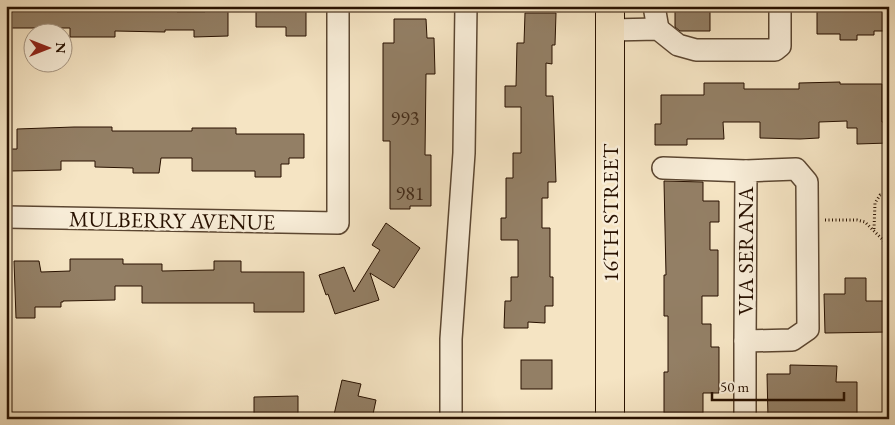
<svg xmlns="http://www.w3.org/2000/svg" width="895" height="425" viewBox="0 0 895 425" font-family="'EB Garamond',serif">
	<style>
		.building { fill: #937f65; stroke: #281100 }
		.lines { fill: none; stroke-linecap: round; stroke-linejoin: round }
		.minor-casing { stroke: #5b4631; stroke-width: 24 }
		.major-casing { stroke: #281100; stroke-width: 30 }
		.path { stroke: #281100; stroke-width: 3; stroke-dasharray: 1 2.5; stroke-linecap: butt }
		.minor { stroke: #f8edd8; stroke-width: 21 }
		.major { stroke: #f5e4c3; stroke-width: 28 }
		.labels { text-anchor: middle; stroke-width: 5; stroke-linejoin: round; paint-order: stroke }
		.number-label { font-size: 20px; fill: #432c19 }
		.street-label { font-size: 22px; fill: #281100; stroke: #f8edd8 }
	</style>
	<rect width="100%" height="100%" fill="#f5e4c3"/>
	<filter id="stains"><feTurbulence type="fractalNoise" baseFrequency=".004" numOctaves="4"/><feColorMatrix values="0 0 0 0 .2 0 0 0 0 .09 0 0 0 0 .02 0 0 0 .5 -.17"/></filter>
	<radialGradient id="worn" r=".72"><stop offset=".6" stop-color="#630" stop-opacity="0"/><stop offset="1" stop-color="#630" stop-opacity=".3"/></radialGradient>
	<g class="building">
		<polygon points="7,6 177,6 177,12 205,12 205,6 228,6 228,36 194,37 194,30 165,30 165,32 115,31 115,37 70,37 70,28 7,28"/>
		<polygon points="256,6 306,6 306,36 286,36 286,27 256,27"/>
		<polygon points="675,6 703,6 703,10 710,10 710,31 680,31 675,27"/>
		<polygon points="817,6 889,6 889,31 874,31 874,35 857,35 857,40 840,40 840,34 817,34"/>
		<polygon points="525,13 556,13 555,45 552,45 552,64 546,63 546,96 553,96 556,182 548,182 548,198 542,198 542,228 550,228 550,277 553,277 553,306 545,306 545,323 528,322 528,328 504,328 505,301 511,301 511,277 518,277 518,240 501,240 501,218 506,218 506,178 513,178 513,153 521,153 521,107 505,107 505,86 516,86 517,43 524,43"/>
		<polygon points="394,19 426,19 427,38 434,38 435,74 426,74 425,155 431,155 431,206 410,206 410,209 390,209 390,141 383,141 383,43 394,43"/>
		<polygon points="840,82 840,84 882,84 882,122 889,122 889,143 857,144 857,128 847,128 847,121 819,122 819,138 800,139 760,138 760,122 723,122 724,139 687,139 687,145 655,145 655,124 661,124 661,95 704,95 704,83 744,83 744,89 799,89 799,83"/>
		<polygon points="74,127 112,127 112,131 192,131 192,128 236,128 236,134 304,134 304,158 289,158 289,164 281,164 281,177 255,177 255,171 192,171 192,158 161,158 159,173 133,173 133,168 95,167 95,161 61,161 61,170 11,171 11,149 17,149 17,129"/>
		<polygon points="664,181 703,182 703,201 719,201 719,222 710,222 710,250 718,250 718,296 702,296 702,324 711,324 711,347 719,347 719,393 703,393 703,413 664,413 664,372 668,372 668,316 664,316 664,275 666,275"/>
		<polygon points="386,223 420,248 394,288 370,273 379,300 335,314 328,294 326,295 319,275 344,267 354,292 380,250 372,245"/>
		<polygon points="70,259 123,259 123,264 162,264 162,271 214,270 214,261 241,261 241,272 304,272 304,312 254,312 254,303 142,303 142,286 115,286 115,300 63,301 63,302 61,302 61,307 35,307 35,318 16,318 14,261 39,261 41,272 70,271"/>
		<polygon points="845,278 866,278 866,301 889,301 889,332 825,333 824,294 845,294"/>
		<rect x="521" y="360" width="31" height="29"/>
		<polygon points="790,365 837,366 836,382 857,382 857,419 768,418 767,374 790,374"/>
		<polygon points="342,380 361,384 358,396 376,400 372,419 333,419"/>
		<polygon points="298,396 298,419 254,419 254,397"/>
	</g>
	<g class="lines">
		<g class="minor-casing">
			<g id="minor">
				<polyline points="654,6 658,29"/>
				<polyline points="610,30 658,29 678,45 696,50 775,50 780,46 780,6"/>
				<polyline points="663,168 746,171"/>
				<polygon points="796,169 807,182 808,329 792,340 745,341 746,171"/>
				<polyline points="6,217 338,223 338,6"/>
				<polyline points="745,341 745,419"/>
				<polyline points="451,419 451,339 464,153 466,6"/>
			</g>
		</g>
		<g class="major-casing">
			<polyline id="major" points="610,419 610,6"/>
		</g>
		<g class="path">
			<polyline points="825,220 857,220 865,222 889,246"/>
			<polyline points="874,229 875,203 880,195 889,194"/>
		</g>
		<use href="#minor" class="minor"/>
		<use href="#major" class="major"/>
	</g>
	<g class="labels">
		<g class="number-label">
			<text x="405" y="125">993</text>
			<text x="410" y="200">981</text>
		</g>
		<g class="street-label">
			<text transform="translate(610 213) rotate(-90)" y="8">16TH STREET</text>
			<text transform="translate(172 220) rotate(1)" y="8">MULBERRY AVENUE</text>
			<text transform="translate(745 251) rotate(-90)" y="8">VIA SERANA</text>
		</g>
	</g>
	<rect width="895" height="425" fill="none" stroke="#f5e4c3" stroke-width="25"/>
	<rect x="8" y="8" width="880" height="410" fill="none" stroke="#281100" stroke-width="2.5"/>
	<rect x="12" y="12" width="870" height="400" fill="none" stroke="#281100"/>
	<g transform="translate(48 48) rotate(90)"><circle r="24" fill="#f8edd8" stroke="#a59582"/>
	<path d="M0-4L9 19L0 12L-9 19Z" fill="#8f2418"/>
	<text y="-8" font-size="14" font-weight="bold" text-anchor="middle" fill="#281100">N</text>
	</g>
	<path d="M712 392v8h132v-8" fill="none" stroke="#281100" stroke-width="2.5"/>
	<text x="720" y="392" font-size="15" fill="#281100" stroke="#f8edd8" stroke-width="4" paint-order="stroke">50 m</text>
	<rect width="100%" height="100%" filter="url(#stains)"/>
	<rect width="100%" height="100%" fill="url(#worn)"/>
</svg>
